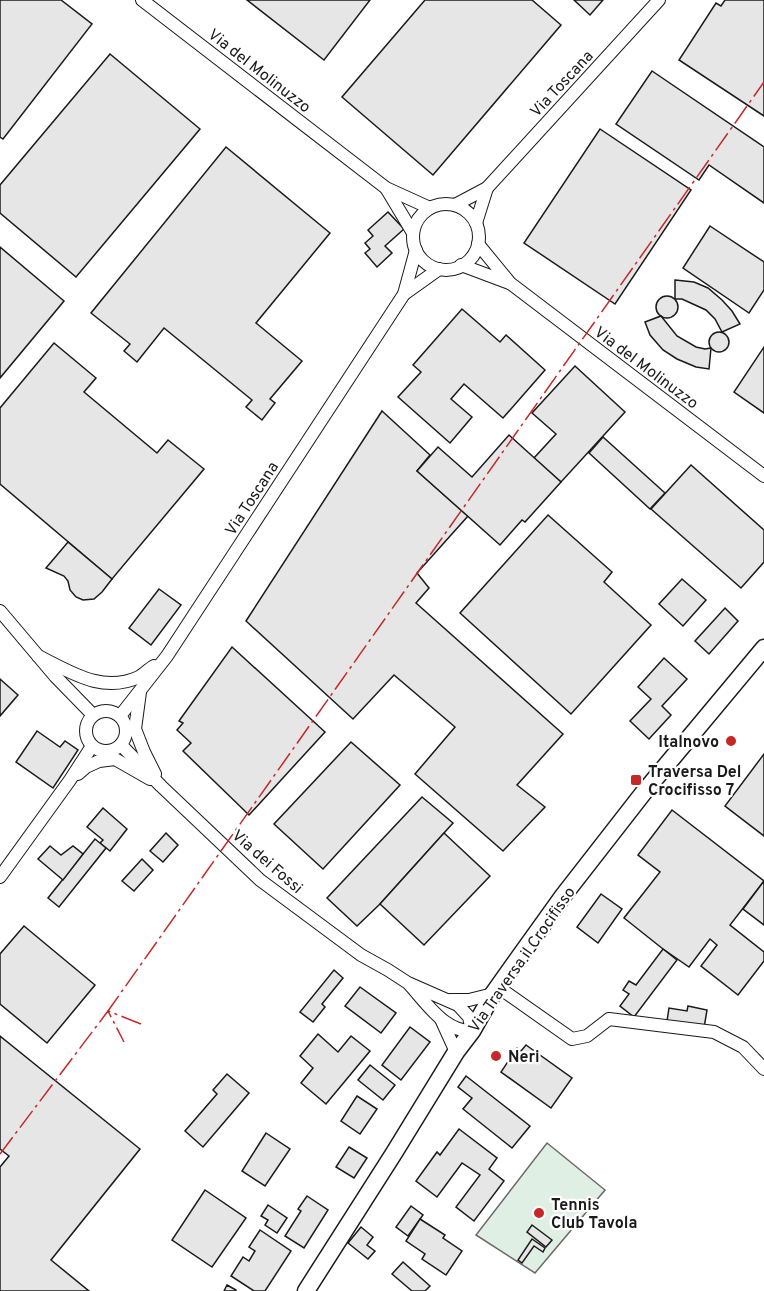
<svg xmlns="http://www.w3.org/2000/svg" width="764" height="1291" viewBox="0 0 764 1291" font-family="Overpass,sans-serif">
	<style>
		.green { fill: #e0efe3; stroke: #6a6a6a; stroke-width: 1.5 }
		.building { fill: #e6e6e6; stroke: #1a1a1a; stroke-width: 1.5 }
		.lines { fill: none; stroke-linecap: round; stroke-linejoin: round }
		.street-casing { stroke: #1a1a1a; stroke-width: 14 }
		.secondary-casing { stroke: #1a1a1a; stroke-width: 19 }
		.street { stroke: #fff; stroke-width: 12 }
		.secondary { stroke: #fff; stroke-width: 16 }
		.power { stroke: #c62828; stroke-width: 1.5; stroke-dasharray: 21 4.5 3 4.5; stroke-linecap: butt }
		.poi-dot { fill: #c62828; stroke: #fff; stroke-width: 2 }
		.labels { text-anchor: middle; stroke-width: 4.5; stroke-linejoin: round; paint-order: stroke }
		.street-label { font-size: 16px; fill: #1a1a1a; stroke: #fff }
		.poi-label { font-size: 16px; font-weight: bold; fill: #1a1a1a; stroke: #fff; text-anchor: start }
	</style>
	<rect width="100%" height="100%" fill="#fff"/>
	<polygon class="green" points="547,1143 605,1190 535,1273 476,1235"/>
	<g class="building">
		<polygon points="0,0 61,0 92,24 3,139 0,137"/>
		<polygon points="247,0 370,0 324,60"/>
		<polygon points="425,0 532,0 561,25 433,175 342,97"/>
		<polygon points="574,0 603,0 590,15"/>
		<polygon points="725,0 764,0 764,116 679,60 716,3 721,6"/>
		<polygon points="110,54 200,129 76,277 0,213 0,185"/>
		<polygon points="652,71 764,147 764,203 709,165 699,180 616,124"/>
		<polygon points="600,129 691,190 615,304 524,243"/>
		<polygon points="226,147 330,233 256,323 302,361 270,399 275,403 262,420 246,407 252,400 164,328 137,362 124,351 130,344 91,313"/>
		<polygon points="388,212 404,229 385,246 392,253 377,267 365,253 370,249 365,243 373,236 368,230"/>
		<polygon points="710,226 764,262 764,290 749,313 683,268"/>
		<polygon points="0,247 64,301 0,378"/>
		<polygon points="675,280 694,282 708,288 722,300 732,311 740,324 722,332 715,319 706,310 682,299 675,299"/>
		<circle cx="667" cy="307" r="11"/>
		<polygon points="462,309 500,342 506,335 545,370 503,418 464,384 451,399 472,417 450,443 398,397 421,372 413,365"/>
		<polygon points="661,316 677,336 696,347 705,349 711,348 709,369 696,367 677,359 663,350 650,335 645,322"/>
		<circle cx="719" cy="342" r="10"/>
		<polygon points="54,343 96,378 84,392 157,453 168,440 204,469 112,579 0,484 0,408"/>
		<polygon points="764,347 764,413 734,392"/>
		<polygon points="575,366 625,412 561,482 534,458 556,434 532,413"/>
		<polygon points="382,411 430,455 417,471 468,516 417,573 429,588 416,603 563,734 517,785 545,807 503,851 415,774 455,727 394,675 353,719 246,621"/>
		<polygon points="509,435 561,482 525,522 522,520 500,545 417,471 438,447 472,477"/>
		<polygon points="603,437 665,493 650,509 589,453"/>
		<polygon points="691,465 764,530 764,562 741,588 651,509"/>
		<polygon points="548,515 612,572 604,582 651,625 571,714 460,613"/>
		<polygon points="68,542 112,579 102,592 94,599 83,600 76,597 70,590 68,581 64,576 46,568"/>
		<polygon points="682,579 706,600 683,626 659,604"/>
		<polygon points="159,589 181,605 151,645 129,628"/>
		<polygon points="725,608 738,621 709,654 695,641"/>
		<polygon points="232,647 325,732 249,815 183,751 191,743 177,730 183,723 179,721"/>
		<polygon points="664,658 687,679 662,706 671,715 649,739 630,721 651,699 638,687"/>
		<polygon points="0,679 18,695 0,716"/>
		<polygon points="37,731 60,747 65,741 78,750 53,788 16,762"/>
		<polygon points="351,742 400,785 323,869 274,824"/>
		<polygon points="764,754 764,836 725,806"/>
		<polygon points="422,797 453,823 380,904 357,926 327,898"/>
		<polygon points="103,808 127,829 110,851 100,843 103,840 87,827"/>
		<polygon points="672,810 764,881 730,925 764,952 764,961 738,995 701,966 717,945 710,939 689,967 663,949 624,918 660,872 638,855"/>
		<polygon points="166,833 178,845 163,862 150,851"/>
		<polygon points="444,833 490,876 424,945 380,904"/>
		<polygon points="95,839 106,848 59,907 48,898"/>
		<polygon points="50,846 61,855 73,846 83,854 63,880 38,859"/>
		<polygon points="142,859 153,870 134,891 122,881"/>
		<polygon points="764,881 764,925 743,909"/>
		<polygon points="601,894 622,909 598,943 577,927"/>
		<polygon points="24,926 95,985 47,1043 0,1004 0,954"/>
		<polygon points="663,949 677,960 634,1017 620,1006 629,994 623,990 629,981 636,985"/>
		<polygon points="334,970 343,978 322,1004 325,1007 313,1022 300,1012"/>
		<polygon points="360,987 396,1013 381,1033 345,1006"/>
		<polygon points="688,1006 707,1010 704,1028 667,1021 669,1008 687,1011"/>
		<polygon points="410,1027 430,1042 401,1080 382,1065"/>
		<polygon points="318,1034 338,1052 351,1036 370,1051 326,1104 301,1083 313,1068 300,1056"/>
		<polygon points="0,1036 140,1149 51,1260 89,1291 0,1291 0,1167 9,1156 0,1149"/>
		<polygon points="526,1045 572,1078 551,1108 501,1072 517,1048 521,1051"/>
		<polygon points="370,1065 395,1085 383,1100 358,1080"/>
		<polygon points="227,1074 249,1093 203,1147 185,1131 217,1094 213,1090"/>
		<polygon points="466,1076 530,1126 512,1148 463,1109 472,1098 458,1087"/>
		<polygon points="357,1096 377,1109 360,1134 341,1121"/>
		<polygon points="459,1129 497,1158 489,1169 504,1181 474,1221 456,1207 480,1175 462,1163 437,1197 416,1181 437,1152 440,1155"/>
		<polygon points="266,1133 290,1149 265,1186 242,1171"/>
		<polygon points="349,1147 367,1158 354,1178 336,1167"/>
		<polygon points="205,1190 246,1218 212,1267 172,1240"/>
		<polygon points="307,1196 328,1210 304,1248 285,1236 301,1211 298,1209"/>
		<polygon points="268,1205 287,1218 277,1233 265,1225 268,1220 261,1216"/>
		<polygon points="411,1206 423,1215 408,1236 396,1227"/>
		<polygon points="420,1219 445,1235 443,1238 462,1251 446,1275 422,1259 425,1254 406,1241"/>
		<polygon points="532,1225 552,1240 546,1247 527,1232"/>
		<polygon points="361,1227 373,1237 367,1245 375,1251 368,1259 348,1243"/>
		<polygon points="260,1230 291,1251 265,1291 254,1291 231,1276 243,1257 249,1261 255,1251 249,1247"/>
		<polygon points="532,1239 545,1248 543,1252 534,1246 522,1263 518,1260"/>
		<polygon points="403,1262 430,1286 425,1291 412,1291 392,1274"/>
		<polygon points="227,1285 236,1290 236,1291 224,1291"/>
	</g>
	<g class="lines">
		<g class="street-casing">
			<g id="street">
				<polyline points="142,0 386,188 430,208"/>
				<polyline points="386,188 413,233"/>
				<circle cx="446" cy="237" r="33"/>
				<polyline points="455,205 487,188 659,0"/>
				<polyline points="476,223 487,188"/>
				<polyline points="478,244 510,283 764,476"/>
				<polyline points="461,265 509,283"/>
				<polyline points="404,294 439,269"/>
				<polyline points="0,611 55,676 93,715"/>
				<path d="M 38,656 C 71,672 102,694 139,677 C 144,674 149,669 154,666"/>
				<polyline points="140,692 135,729 144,752 155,774"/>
				<circle cx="106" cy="731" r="20"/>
				<polyline points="120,716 167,656 404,294 416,250"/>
				<path d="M 121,745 L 161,786 L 260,880 L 361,955 L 388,970 L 408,983 L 458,1005 L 469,1017 L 472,1031 C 444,1032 425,1001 408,983"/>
				<polyline points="78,774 86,767 99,761 115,759 150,779"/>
				<polyline points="0,877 70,780 92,746"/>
				<polyline points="498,987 572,1039 587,1036 609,1019 714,1032 743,1047 764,1069"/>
				<polyline points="450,1000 469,1000 493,994"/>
				<polyline points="441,1019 456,1052"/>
			</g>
		</g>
		<g class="secondary-casing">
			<polyline id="secondary" points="306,1291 394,1153 456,1052 472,1031 493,994 515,963 563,896 644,792 764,648"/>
		</g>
		<use href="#street" class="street"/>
		<use href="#secondary" class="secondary"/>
		<g class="power">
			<polyline points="141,1024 108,1011 764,82"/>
			<polyline points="0,1154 108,1011 124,1042"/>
		</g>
	</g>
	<g class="poi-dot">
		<circle cx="731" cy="741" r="6"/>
		<rect x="630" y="774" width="12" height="12" rx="3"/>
		<circle cx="496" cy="1056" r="6"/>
		<circle cx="539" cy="1213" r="6"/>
	</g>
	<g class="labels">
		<g class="street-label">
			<text transform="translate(260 70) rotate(38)" y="6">Via del Molinuzzo</text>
			<text transform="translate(561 83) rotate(-47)" y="6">Via Toscana</text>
			<text transform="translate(647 367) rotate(37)" y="6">Via del Molinuzzo</text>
			<text transform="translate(251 498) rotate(-57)" y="6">Via Toscana</text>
			<text transform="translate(268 861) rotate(41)" y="6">Via dei Fossi</text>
			<text transform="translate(521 959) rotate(-55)" y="6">Via Traversa il Crocifisso</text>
		</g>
		<g class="poi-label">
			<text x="719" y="747" text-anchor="end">Italnovo</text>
			<text x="648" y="777">Traversa Del<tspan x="648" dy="18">Crocifisso 7</tspan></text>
			<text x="508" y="1062">Neri</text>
			<text x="551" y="1210">Tennis<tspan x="551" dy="18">Club Tavola</tspan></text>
		</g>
	</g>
</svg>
